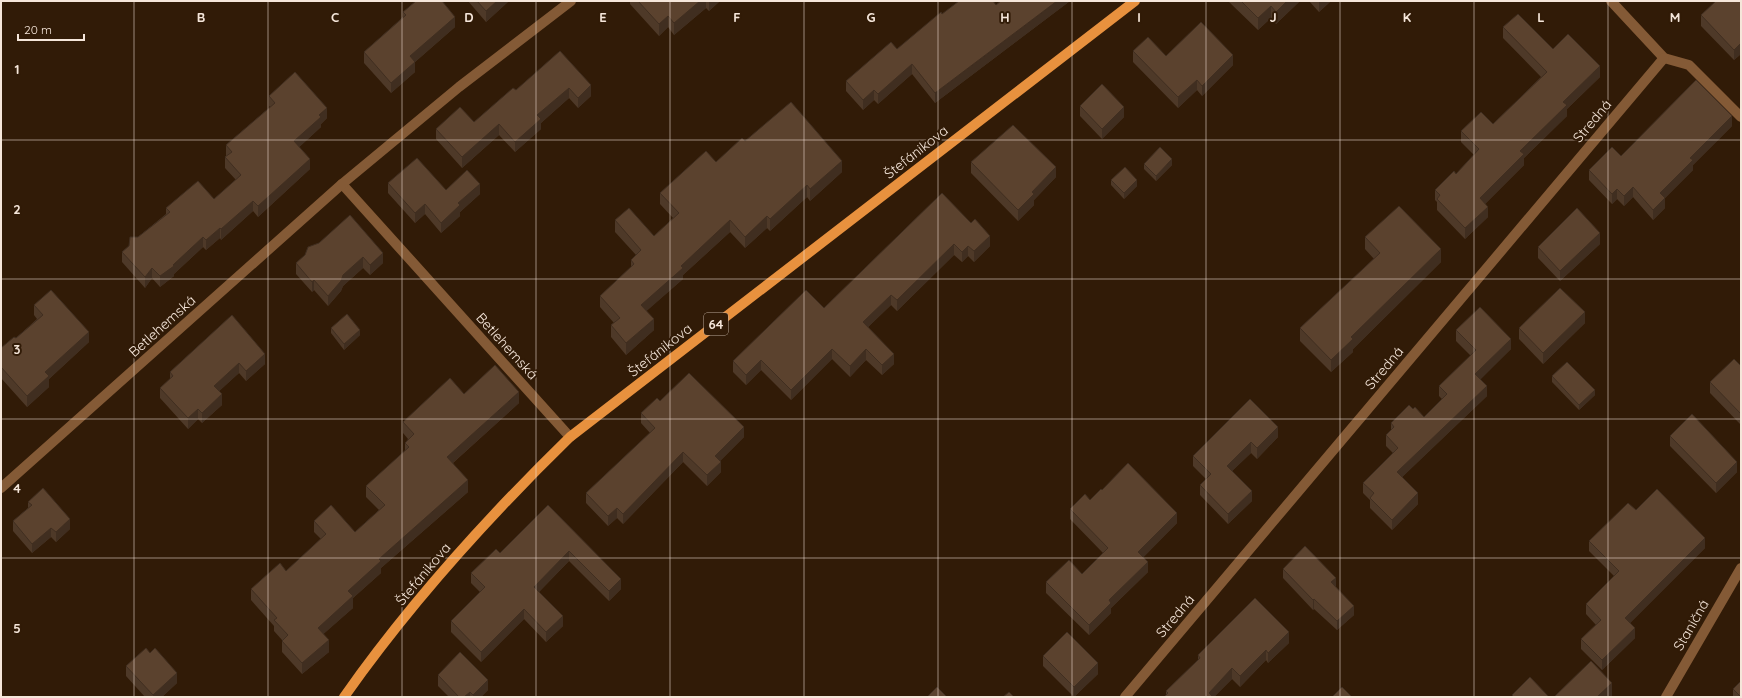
<svg xmlns="http://www.w3.org/2000/svg" width="1742" height="698" viewBox="0 0 1742 698" font-family="Quicksand,sans-serif">
	<style>
		.lines { fill: none; stroke-linecap: round; stroke-linejoin: round }
		.minor { stroke: #845a36; stroke-width: 10 }
		.major { stroke: #e8913e; stroke-width: 10 }
		.wall { fill: #4e3928 }
		.shaded-wall { fill: #402e20 }
		.building { fill: #5b422e; stroke: #402e20 }
		.grid { fill: none; stroke: #f5e6da; stroke-width: 1; stroke-opacity: 0.55 }
		.labels { text-anchor: middle; stroke-width: 4; stroke-linejoin: round; paint-order: stroke }
		.shield { fill: #311b07; stroke: #baa99b; stroke-width: 1 }
		.shield-label { font-size: 13px; font-weight: bold; fill: #f5e6da }
		.street-label { font-size: 14px; fill: #f5e6da; stroke: #311b07 }
		.grid-label { font-size: 13px; text-anchor: middle; font-weight: bold; fill: #f5e6da; stroke: #311b07; stroke-width: 4; stroke-linejoin: round; paint-order: stroke }
	</style>
	<rect width="100%" height="100%" fill="#311b07"/>
	<g class="lines">
		<g class="minor">
			<polyline points="1611,1 1664,58 1689,65 1741,117"/>
			<polyline points="342,184 570,437"/>
			<polyline points="1,488 342,184 459,87 571,1"/>
			<polyline points="1125,697 1664,58"/>
			<polyline points="1666,697 1741,568"/>
		</g>
		<path class="major" d="M 344,697 C 410,603 488,517 570,437 L 1135,1"/>
	</g>
	<g class="wall">
		<polygon points="468,1 509,1 486,22"/>
		<polygon points="630,1 720,1 709,11 706,8 674,35 668,27 659,36 630,4"/>
		<polygon points="1001,1 1070,1 935,103 912,74 878,104 874,100 863,110 846,91 846,81 897,49 942,14 996,5"/>
		<polygon points="1229,1 1300,1 1276,24 1271,18 1258,30 1229,2"/>
		<polygon points="1309,1 1331,1 1319,12"/>
		<polygon points="1741,1 1741,54 1734,60 1701,26 1701,15"/>
		<polygon points="403,12 455,27 415,62 415,72 391,93 364,63 364,52 403,17"/>
		<polygon points="1503,27 1553,49 1600,77 1567,109 1567,116 1524,158 1524,165 1485,204 1488,217 1465,239 1437,210 1437,202 1435,200 1435,190 1456,174 1474,155 1461,142 1461,131 1493,124 1541,77 1503,38"/>
		<polygon points="560,51 591,96 578,108 569,98 541,123 541,129 515,152 499,135 462,168 436,139 436,129 474,122 516,90"/>
		<polygon points="1133,51 1233,65 1202,96 1197,90 1178,108 1133,62"/>
		<polygon points="269,96 327,118 321,124 321,127 299,147 310,169 258,217 253,211 221,240 220,238 206,250 203,247 174,274 174,276 160,287 152,278 145,288 122,262 122,252 138,237 166,214 166,208 214,199 236,180 225,168 225,157 226,156 226,145 270,107 269,106"/>
		<polygon points="1080,106 1124,117 1102,139 1080,116"/>
		<polygon points="1732,126 1693,165 1693,170 1665,198 1665,208 1653,220 1633,197 1624,206 1617,199 1612,204 1589,180 1589,170 1621,156"/>
		<polygon points="745,141 842,172 810,201 807,197 770,231 767,228 745,248 730,232 683,275 683,279 646,311 654,330 626,355 611,337 611,325 614,323 600,307 600,296 631,267 631,260 636,255 615,232 615,220 654,236 673,218 660,204 660,193 716,162"/>
		<polygon points="971,162 1056,177 1034,200 1034,205 1018,221 971,173"/>
		<polygon points="1144,164 1172,165 1156,181 1144,169"/>
		<polygon points="1111,180 1137,186 1124,199 1111,185"/>
		<polygon points="388,183 446,190 480,194 460,212 460,216 441,233 425,214 415,223 388,193"/>
		<polygon points="942,193 990,246 974,262 968,256 962,262 954,255 897,311 891,305 868,327 894,364 882,375 866,360 850,377 832,359 791,400 761,370 746,385 733,372 733,361 824,308"/>
		<polygon points="1365,237 1441,262 1353,349 1353,352 1331,372 1300,341 1300,328 1374,259 1365,249"/>
		<polygon points="319,243 383,263 370,275 363,268 343,286 341,291 328,306 314,290 312,292 296,274 296,263"/>
		<polygon points="1600,244 1560,281 1538,258 1538,247"/>
		<polygon points="34,305 89,342 49,379 49,387 27,407 1,378 1,348 16,338 37,319 34,315"/>
		<polygon points="232,315 265,364 246,381 239,373 219,391 222,405 202,423 198,419 188,429 160,398 160,388 170,379 170,372"/>
		<polygon points="1585,323 1543,364 1519,339 1519,328"/>
		<polygon points="331,328 360,335 344,350 331,333"/>
		<polygon points="1456,330 1511,349 1480,379 1487,396 1402,477 1418,504 1392,530 1370,508 1370,500 1363,493 1363,483 1393,453 1386,446 1386,435 1391,430 1391,423 1413,409 1424,417 1442,399 1439,396 1439,386 1471,356 1456,341"/>
		<polygon points="1741,366 1741,425 1710,393 1710,382"/>
		<polygon points="1552,376 1595,395 1579,410 1552,382"/>
		<polygon points="464,394 519,403 453,463 468,492 381,568 381,573 353,598 353,608 323,634 329,652 302,674 282,652 282,640 274,631 274,626 251,600 251,589 286,571 321,539 314,532 314,521 355,532 379,510 366,497 366,486 405,451 405,443 408,439 403,433 403,422"/>
		<polygon points="1250,399 1278,437 1257,459 1251,453 1232,471 1252,501 1228,524 1200,495 1200,485 1206,479 1193,466 1193,456"/>
		<polygon points="660,401 744,437 720,461 721,472 707,486 683,462 623,524 617,518 608,526 586,503 586,493 650,433 641,423 641,413"/>
		<polygon points="1670,436 1737,472 1716,493 1670,446"/>
		<polygon points="1102,490 1177,523 1143,557 1148,572 1111,608 1111,613 1089,635 1046,593 1046,582 1082,574 1103,553 1070,519 1070,509 1090,500"/>
		<polygon points="28,502 70,529 56,542 51,537 32,553 13,531 13,521 28,508"/>
		<polygon points="548,505 621,589 609,601 569,561 539,592 563,626 546,642 524,619 481,662 451,632 451,621 480,592 471,583 471,573 500,553"/>
		<polygon points="1636,510 1705,548 1630,623 1635,638 1602,670 1581,649 1581,639 1596,625 1586,614 1586,604 1614,576 1589,551 1589,541"/>
		<polygon points="1283,569 1336,587 1354,615 1337,630 1314,609 1313,610 1283,578"/>
		<polygon points="1289,643 1268,663 1266,660 1240,687 1232,679 1214,697 1164,697 1166,695 1166,691 1198,660 1198,655"/>
		<polygon points="1043,656 1098,674 1074,697 1043,666"/>
		<polygon points="126,666 177,683 162,697 145,697 126,676"/>
		<polygon points="438,675 488,690 481,697 449,697 438,686"/>
		<polygon points="1741,681 1741,697 1733,697 1733,689"/>
	</g>
	<g class="shaded-wall">
		<polygon points="497,1 509,1 486,22 486,11"/>
		<polygon points="700,1 706,1 706,8 674,35 674,23"/>
		<polygon points="709,1 720,1 709,11"/>
		<polygon points="1057,1 1070,1 935,103 935,93"/>
		<polygon points="1287,1 1300,1 1276,24 1276,12"/>
		<polygon points="1319,1 1331,1 1319,12"/>
		<polygon points="1271,6 1271,18 1258,30 1258,18"/>
		<polygon points="668,16 668,27 659,36 659,24"/>
		<polygon points="455,17 455,27 415,62 415,72 391,93 391,83 410,56"/>
		<polygon points="1741,43 1741,54 1734,60 1734,50"/>
		<polygon points="1233,55 1233,65 1202,96 1202,86"/>
		<polygon points="912,64 912,74 878,104 878,94"/>
		<polygon points="1600,66 1600,77 1567,109 1567,116 1524,158 1524,165 1480,209 1480,198 1563,102"/>
		<polygon points="1197,80 1197,90 1178,108 1178,97"/>
		<polygon points="591,85 591,96 578,108 578,98"/>
		<polygon points="569,88 569,98 541,123 541,129 515,152 515,142 537,115"/>
		<polygon points="874,90 874,100 863,110 863,100"/>
		<polygon points="1124,107 1124,117 1102,139 1102,129"/>
		<polygon points="327,108 327,118 321,124 321,127 294,152 294,141 319,115"/>
		<polygon points="1732,116 1732,126 1693,165 1693,170 1660,203 1660,193 1690,158"/>
		<polygon points="499,124 499,135 462,168 462,157"/>
		<polygon points="310,159 310,169 258,217 258,206"/>
		<polygon points="1172,159 1172,165 1156,181 1156,176"/>
		<polygon points="842,161 842,172 810,201 810,189"/>
		<polygon points="1056,167 1056,177 1034,200 1034,205 1018,221 1018,210 1032,192"/>
		<polygon points="1137,180 1137,186 1124,199 1124,193"/>
		<polygon points="480,184 480,194 460,212 460,216 441,233 441,223 458,203"/>
		<polygon points="807,185 807,197 770,231 770,219"/>
		<polygon points="1633,187 1633,197 1624,206 1624,196"/>
		<polygon points="1617,189 1617,199 1612,204 1612,194"/>
		<polygon points="1665,198 1665,208 1653,220 1653,210"/>
		<polygon points="253,201 253,211 221,240 221,229"/>
		<polygon points="425,204 425,214 415,223 415,213"/>
		<polygon points="1488,207 1488,217 1465,239 1465,228"/>
		<polygon points="767,216 767,228 745,248 745,237"/>
		<polygon points="730,220 730,232 683,275 683,279 641,316 641,305 681,266"/>
		<polygon points="220,228 220,238 206,250 206,240"/>
		<polygon points="1600,233 1600,244 1560,281 1560,271"/>
		<polygon points="990,236 990,246 974,262 974,251"/>
		<polygon points="203,237 203,247 174,274 174,276 160,287 160,276"/>
		<polygon points="954,244 954,255 897,311 897,300"/>
		<polygon points="968,246 968,256 962,262 962,252"/>
		<polygon points="1441,249 1441,262 1353,349 1353,352 1331,372 1331,360 1351,337"/>
		<polygon points="383,253 383,263 370,275 370,265"/>
		<polygon points="363,257 363,268 343,286 341,291 328,306 328,296 343,275"/>
		<polygon points="152,268 152,278 145,288 145,277"/>
		<polygon points="314,280 314,290 312,292 312,282"/>
		<polygon points="891,295 891,305 863,332 863,322"/>
		<polygon points="1585,312 1585,323 1543,364 1543,353"/>
		<polygon points="654,319 654,330 626,355 626,343"/>
		<polygon points="360,330 360,335 344,350 344,344"/>
		<polygon points="89,332 89,342 49,379 49,387 27,407 27,396 45,372"/>
		<polygon points="1511,339 1511,349 1475,385 1475,374"/>
		<polygon points="832,349 832,359 791,400 791,390"/>
		<polygon points="866,349 866,360 850,377 850,366"/>
		<polygon points="265,354 265,364 246,381 246,371"/>
		<polygon points="894,354 894,364 882,375 882,365"/>
		<polygon points="761,360 761,370 746,385 746,375"/>
		<polygon points="239,363 239,373 214,396 214,386"/>
		<polygon points="1487,386 1487,396 1397,482 1397,472"/>
		<polygon points="1595,390 1595,395 1579,410 1579,405"/>
		<polygon points="519,392 519,403 447,468 447,457"/>
		<polygon points="222,394 222,405 202,423 202,413"/>
		<polygon points="198,409 198,419 188,429 188,418"/>
		<polygon points="744,427 744,437 715,466 715,456"/>
		<polygon points="1278,427 1278,437 1257,459 1257,448"/>
		<polygon points="1251,442 1251,453 1227,476 1227,466"/>
		<polygon points="683,452 683,462 623,524 623,514"/>
		<polygon points="721,462 721,472 707,486 707,475"/>
		<polygon points="1737,462 1737,472 1716,493 1716,483"/>
		<polygon points="468,480 468,492 381,568 381,573 353,598 353,608 318,639 318,628 348,591 379,559"/>
		<polygon points="1252,491 1252,501 1228,524 1228,514"/>
		<polygon points="1418,493 1418,504 1392,530 1392,520"/>
		<polygon points="617,508 617,518 608,526 608,516"/>
		<polygon points="1177,513 1177,523 1138,563 1138,552"/>
		<polygon points="70,519 70,529 56,542 56,532"/>
		<polygon points="51,528 51,537 32,553 32,544"/>
		<polygon points="1705,538 1705,548 1625,628 1625,618"/>
		<polygon points="569,551 569,561 534,597 534,587"/>
		<polygon points="1148,562 1148,572 1111,608 1111,613 1089,635 1089,625 1109,600"/>
		<polygon points="1336,578 1336,587 1331,582"/>
		<polygon points="621,579 621,589 609,601 609,591"/>
		<polygon points="1314,599 1314,609 1313,610 1313,600"/>
		<polygon points="1354,606 1354,615 1337,630 1337,621"/>
		<polygon points="524,609 524,619 481,662 481,652"/>
		<polygon points="563,616 563,626 546,642 546,632"/>
		<polygon points="1635,628 1635,638 1602,670 1602,660"/>
		<polygon points="1289,632 1289,643 1268,663 1268,653"/>
		<polygon points="329,640 329,652 302,674 302,663"/>
		<polygon points="1266,650 1266,660 1240,687 1240,676"/>
		<polygon points="1098,663 1098,674 1074,697 1074,687"/>
		<polygon points="1232,668 1232,679 1214,697 1209,697 1209,693"/>
		<polygon points="177,673 177,683 162,697 153,697 153,695"/>
		<polygon points="488,680 488,690 481,697 473,697 473,695"/>
		<polygon points="1612,683 1612,697 1597,697"/>
		<polygon points="470,692 470,697 464,697"/>
	</g>
	<g class="building">
		<polygon points="416,1 442,1 455,17 410,56 415,62 391,83 364,52 406,15 403,12"/>
		<polygon points="477,1 497,1 486,11"/>
		<polygon points="638,1 700,1 674,23 668,16 659,24"/>
		<polygon points="959,1 993,1 996,5 1001,1 1057,1 935,93 912,64 878,94 874,90 863,100 846,81 891,42 897,49 941,12 942,14"/>
		<polygon points="1241,1 1287,1 1276,12 1271,6 1258,18"/>
		<polygon points="1716,1 1741,1 1741,43 1734,50 1701,15"/>
		<polygon points="1518,14 1553,49 1568,34 1600,66 1563,102 1567,105 1520,151 1524,154 1480,198 1488,207 1465,228 1437,199 1440,195 1435,190 1454,171 1456,174 1479,149 1461,131 1481,112 1493,124 1547,72 1503,27"/>
		<polygon points="1201,22 1233,55 1202,86 1197,80 1178,97 1133,51 1148,37 1166,56"/>
		<polygon points="560,51 591,85 578,98 569,88 537,115 541,119 515,142 499,124 462,157 436,129 460,107 474,122 513,88 516,90"/>
		<polygon points="295,72 327,108 319,115 321,117 294,141 310,159 258,206 253,201 221,229 220,228 206,240 203,237 173,265 174,266 160,276 152,268 145,277 122,252 129,246 130,237 138,237 170,212 166,208 198,181 214,199 241,175 225,157 232,152 226,145 275,103 269,96"/>
		<polygon points="1696,80 1732,116 1690,158 1693,160 1660,193 1665,198 1653,210 1633,187 1624,196 1617,189 1612,194 1589,170 1612,147 1621,156"/>
		<polygon points="1102,84 1124,107 1102,129 1080,106"/>
		<polygon points="791,102 842,161 810,189 807,185 770,219 767,216 745,237 730,220 681,266 683,268 641,305 654,319 626,343 611,325 620,318 600,296 634,264 631,260 641,250 615,220 629,208 654,236 679,213 660,193 706,151 716,162 742,138 745,141"/>
		<polygon points="1013,125 1056,167 1032,192 1034,194 1018,210 971,162"/>
		<polygon points="1160,147 1172,159 1156,176 1144,164"/>
		<polygon points="417,158 446,190 467,170 480,184 458,203 460,205 441,223 425,204 415,213 388,183"/>
		<polygon points="1125,167 1137,180 1124,193 1111,180"/>
		<polygon points="942,193 971,223 975,219 990,236 974,251 968,246 962,252 954,244 897,300 891,295 863,322 894,354 882,365 866,349 850,366 832,349 791,390 761,360 746,375 733,361 806,290 824,308"/>
		<polygon points="1399,206 1441,249 1351,337 1353,339 1331,360 1300,328 1380,253 1365,237"/>
		<polygon points="1577,208 1600,233 1560,271 1538,247"/>
		<polygon points="350,215 383,253 370,265 363,257 343,275 341,281 328,296 314,280 312,282 296,263 305,255 308,247 319,243"/>
		<polygon points="1560,288 1585,312 1543,353 1519,328"/>
		<polygon points="51,290 89,332 45,372 49,376 27,396 1,367 1,348 14,337 16,338 43,315 34,305"/>
		<polygon points="1480,307 1511,339 1475,374 1487,386 1397,472 1418,493 1392,520 1370,498 1374,493 1363,483 1398,448 1386,435 1394,427 1391,423 1409,405 1413,409 1415,407 1424,417 1447,394 1439,386 1476,350 1456,330"/>
		<polygon points="347,314 360,330 344,344 331,328"/>
		<polygon points="232,315 265,354 246,371 239,363 214,386 222,394 202,413 198,409 188,418 160,388 173,376 170,372"/>
		<polygon points="1734,359 1741,366 1741,414 1710,382"/>
		<polygon points="1567,362 1595,390 1579,405 1552,376"/>
		<polygon points="495,365 519,392 447,457 468,480 379,559 381,561 348,591 353,596 318,628 329,640 302,663 282,641 288,635 274,620 277,618 251,589 280,563 286,571 326,534 314,521 331,505 355,532 385,505 366,486 409,447 405,443 414,434 403,422 450,378 464,394"/>
		<polygon points="689,373 744,427 715,456 721,462 707,475 683,452 623,514 617,508 608,516 586,493 655,428 641,413 657,398 660,401"/>
		<polygon points="1250,399 1278,427 1257,448 1251,442 1227,466 1252,491 1228,514 1200,485 1211,474 1193,456"/>
		<polygon points="1692,414 1737,462 1716,483 1670,436"/>
		<polygon points="1128,463 1177,513 1138,552 1148,562 1109,600 1111,603 1089,625 1046,582 1069,560 1082,574 1108,548 1070,509 1085,494 1090,500 1101,489 1102,490"/>
		<polygon points="43,488 70,519 56,532 51,528 32,544 13,521 32,505 28,502"/>
		<polygon points="1657,489 1705,538 1625,618 1635,628 1602,660 1581,639 1601,620 1586,604 1619,571 1589,541 1628,503 1636,510"/>
		<polygon points="548,505 621,579 609,591 569,551 534,587 563,616 546,632 524,609 481,652 451,621 485,587 471,573 496,549 500,553"/>
		<polygon points="1305,546 1336,578 1331,582 1354,606 1337,621 1314,599 1313,600 1283,569"/>
		<polygon points="1255,598 1289,632 1268,653 1266,650 1240,676 1232,668 1209,693 1213,697 1164,697 1168,693 1166,691 1200,658 1198,655"/>
		<polygon points="1067,632 1098,663 1074,687 1043,656"/>
		<polygon points="146,648 150,653 155,648 177,673 153,695 126,666"/>
		<polygon points="460,652 488,680 473,695 470,692 464,697 459,697 438,675"/>
		<polygon points="1591,661 1612,683 1597,697 1554,697"/>
		<polygon points="1530,677 1549,697 1514,697 1512,695"/>
		<polygon points="1741,681 1741,697 1733,689"/>
		<polygon points="937,687 947,697 927,697"/>
		<polygon points="1342,687 1352,697 1332,697"/>
		<polygon points="1009,692 1014,697 1003,697"/>
	</g>
	<path class="grid" d="M 134,1 L 134,697M 268,1 L 268,697M 402,1 L 402,697M 536,1 L 536,697M 670,1 L 670,697M 804,1 L 804,697M 938,1 L 938,697M 1072,1 L 1072,697M 1206,1 L 1206,697M 1340,1 L 1340,697M 1474,1 L 1474,697M 1608,1 L 1608,697M 1,140 L 1741,140M 1,279 L 1741,279M 1,419 L 1741,419M 1,558 L 1741,558"/>
	<g class="labels">
		<rect class="shield" x="704" y="313" width="24" height="22" rx="3"/>
		<g class="shield-label">
			<text x="716" y="329">64</text>
		</g>
		<g class="street-label">
			<text transform="translate(1592 121) rotate(-50)" y="5">Stredná</text>
			<text transform="translate(916 152) rotate(-38)" y="5">Štefánikova</text>
			<text transform="translate(162 326) rotate(-42)" y="5">Betlehemská</text>
			<text transform="translate(507 346) rotate(48)" y="5">Betlehemská</text>
			<text transform="translate(660 350) rotate(-38)" y="5">Štefánikova</text>
			<text transform="translate(1384 368) rotate(-50)" y="5">Stredná</text>
			<text transform="translate(423 574) rotate(-50)" y="5">Štefánikova</text>
			<text transform="translate(1175 616) rotate(-50)" y="5">Stredná</text>
			<text transform="translate(1691 625) rotate(-60)" y="5">Staničná</text>
		</g>
	</g>
	<g class="grid-label">
		<text x="201" y="22">B</text>
		<text x="335" y="22">C</text>
		<text x="469" y="22">D</text>
		<text x="603" y="22">E</text>
		<text x="737" y="22">F</text>
		<text x="871" y="22">G</text>
		<text x="1005" y="22">H</text>
		<text x="1139" y="22">I</text>
		<text x="1273" y="22">J</text>
		<text x="1407" y="22">K</text>
		<text x="1541" y="22">L</text>
		<text x="1675" y="22">M</text>
		<text x="17" y="74">1</text>
		<text x="17" y="214">2</text>
		<text x="17" y="354">3</text>
		<text x="17" y="493">4</text>
		<text x="17" y="633">5</text>
	</g>
	<rect width="1742" height="698" fill="none" stroke="#f5e6da" stroke-width="4"/>
	<path d="M18 34v6h66v-6" fill="none" stroke="#f5e6da" stroke-width="2"/>
	<text x="24" y="34" font-size="12" fill="#f5e6da" stroke="#311b07" stroke-width="3" paint-order="stroke">20 m</text>
</svg>
